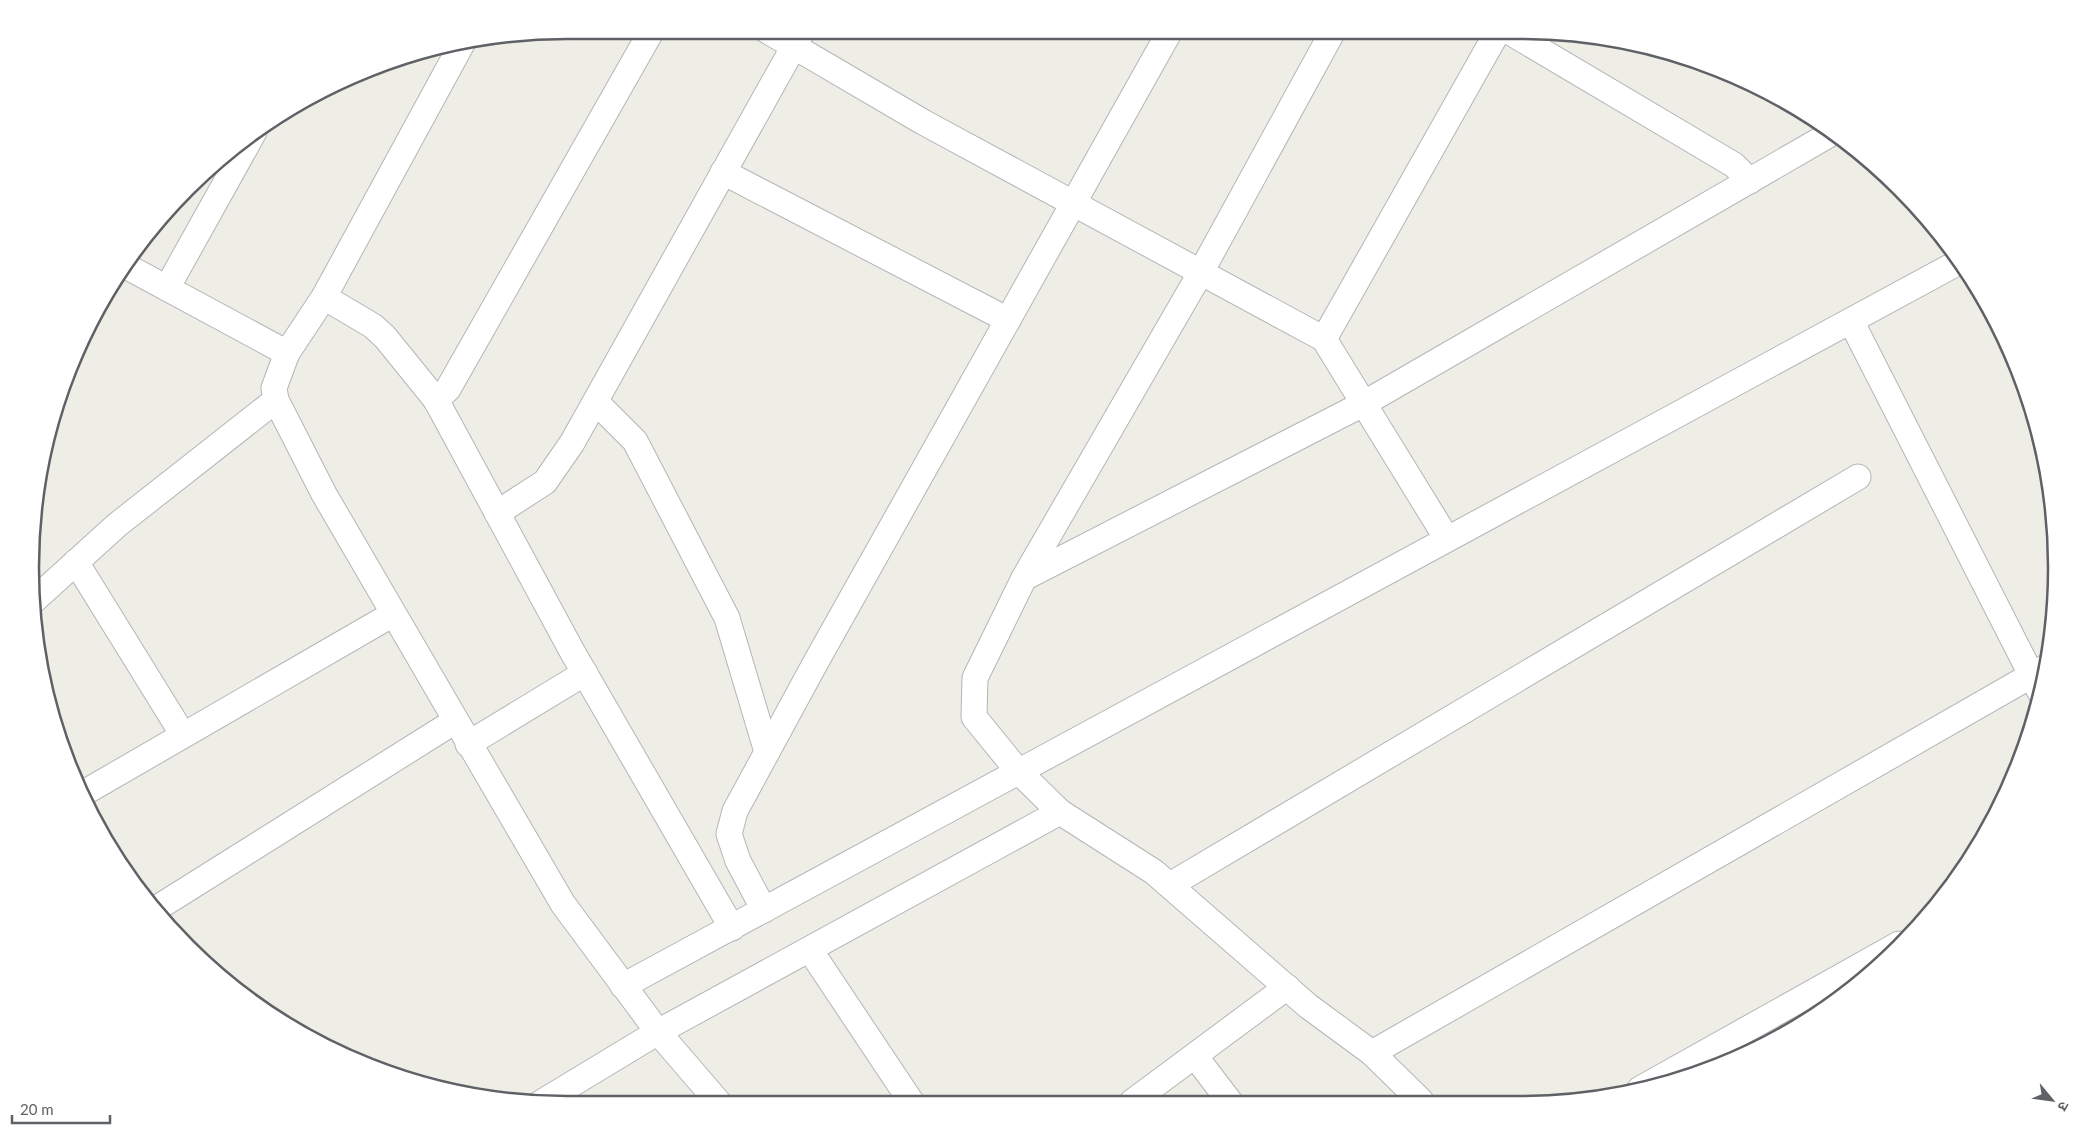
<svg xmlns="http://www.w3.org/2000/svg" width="2087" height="1135" viewBox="0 0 2087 1135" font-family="Lato,'Noto Sans Devanagari',sans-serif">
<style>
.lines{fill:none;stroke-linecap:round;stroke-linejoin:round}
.minor-casing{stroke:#b3b6b9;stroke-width:27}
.minor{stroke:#fff;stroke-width:25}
.rim{fill:none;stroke:#5e6165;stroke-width:2.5}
</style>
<rect width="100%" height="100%" fill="#eeede6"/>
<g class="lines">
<defs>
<g id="minor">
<path d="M766 30 923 122 1324 339 1447 539"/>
<path d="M1333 31 1201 272 1024 578 975 678 974 717 1018 771 1060 812 1154 872 1308 1006 1372 1053 1421 1101"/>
<path d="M1508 31 1734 165 1750 181"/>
<path d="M464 40 324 297 287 353 274 388 276 400 324 494 563 904 658 1032 719 1103"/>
<path d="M723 172 1008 320"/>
<path d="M124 265 287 353"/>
<path d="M167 288 254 132"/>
<path d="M324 297 373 326 385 337 436 400 573 653 732 928"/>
<path d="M1851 321 2040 692"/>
<path d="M1324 339 1498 31"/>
<path d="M436 400 448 389 652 30"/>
<path d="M596 402 635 441 727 618 767 752"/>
<path d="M497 513 545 482 572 443 803 30"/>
<path d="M76 562 183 735"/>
<path d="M1024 578 1363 404 1832 133"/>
<path d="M31 603 117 525 276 400"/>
<path d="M468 744 585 673"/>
<path d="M82 794 393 614"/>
<path d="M1170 885 1858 477"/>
<path d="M154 910 455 721"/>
<path d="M764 910 738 861 729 834 735 811 817 660 1170 31"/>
<path d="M810 950 912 1103"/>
<path d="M623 986 1959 262"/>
<path d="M1372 1053 2046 667"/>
<path d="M1195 1056 1230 1102"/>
<path d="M1640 1089 1899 944"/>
<path d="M1132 1102 1287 987"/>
<path d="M539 1104 658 1032 1060 812"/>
</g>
</defs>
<use href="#minor" class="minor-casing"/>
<use href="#minor" class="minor"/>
</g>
<path d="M0 0H2087V1135H0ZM567 39H1520A528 528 0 0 1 2048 567V568A528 528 0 0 1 1520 1096H567A528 528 0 0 1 39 568V567A528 528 0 0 1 567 39Z" fill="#fff" fill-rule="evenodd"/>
<path class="rim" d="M567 39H1520A528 528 0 0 1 2048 567V568A528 528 0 0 1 1520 1096H567A528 528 0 0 1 39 568V567A528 528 0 0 1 567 39Z"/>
<g transform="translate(2052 1100) rotate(119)" stroke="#ffffff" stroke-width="4" paint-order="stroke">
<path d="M0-4L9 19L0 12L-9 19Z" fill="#5e6165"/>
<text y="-8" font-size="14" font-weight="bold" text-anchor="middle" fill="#5e6165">उ</text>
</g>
<path d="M12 1115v8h98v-8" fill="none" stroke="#5e6165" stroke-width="2.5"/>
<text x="20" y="1115" font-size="15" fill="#5e6165" stroke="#ffffff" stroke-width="4" paint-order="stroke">20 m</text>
</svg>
